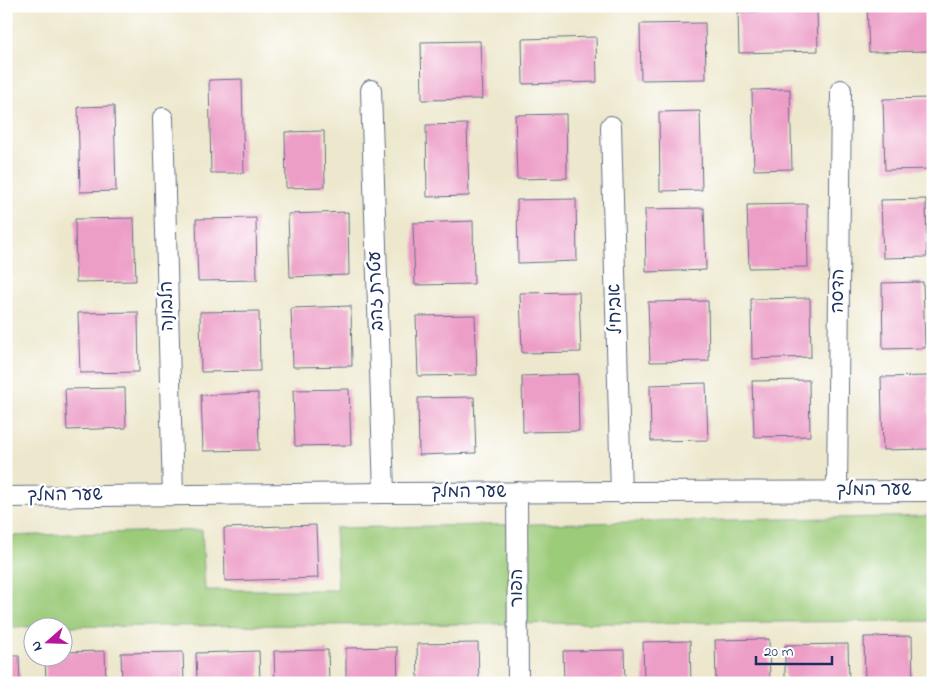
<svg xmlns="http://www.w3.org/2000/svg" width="939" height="689" viewBox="0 0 939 689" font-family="'Indie Flower','Playpen Sans Hebrew',sans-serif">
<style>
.green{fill:#9ccb79;stroke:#5c7d6c}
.building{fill:#ed9ec7}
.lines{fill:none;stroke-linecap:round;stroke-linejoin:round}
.minor-casing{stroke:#647085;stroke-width:22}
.minor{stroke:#fff;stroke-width:20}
.labels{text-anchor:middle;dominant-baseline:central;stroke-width:5;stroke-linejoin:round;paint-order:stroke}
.street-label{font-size:18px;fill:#1b2f5e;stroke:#fff}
</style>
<rect width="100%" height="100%" fill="#fff"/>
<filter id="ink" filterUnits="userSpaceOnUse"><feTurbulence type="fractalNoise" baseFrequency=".02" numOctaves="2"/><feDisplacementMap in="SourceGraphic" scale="10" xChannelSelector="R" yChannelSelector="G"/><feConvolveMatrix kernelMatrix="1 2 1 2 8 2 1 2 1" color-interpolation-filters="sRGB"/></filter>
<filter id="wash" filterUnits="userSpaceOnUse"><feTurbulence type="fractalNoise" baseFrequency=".0096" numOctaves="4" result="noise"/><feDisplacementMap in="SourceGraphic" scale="20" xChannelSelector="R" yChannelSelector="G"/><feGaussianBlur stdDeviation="1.12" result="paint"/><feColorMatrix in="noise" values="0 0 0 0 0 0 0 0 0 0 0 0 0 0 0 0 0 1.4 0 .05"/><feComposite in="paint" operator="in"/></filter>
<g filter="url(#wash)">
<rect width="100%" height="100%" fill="#ede8cd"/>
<path class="green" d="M933 516V621L6 627V536L202 530 205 590H338L335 528Z"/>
<g id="blocks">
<g class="building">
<path d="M867 6H933V51L869 52Z"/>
<path d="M817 10 818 51 739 53 738 12Z"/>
<path d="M705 23 706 79 641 80 640 24Z"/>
<path d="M596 37 597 82 523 84 522 39Z"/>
<path d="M480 41 482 99 422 100 421 42Z"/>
<path d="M242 79 244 173H211L209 80Z"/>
<path d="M790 89 792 169 754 170 752 90Z"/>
<path d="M931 98 933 169 885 170 883 99Z"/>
<path d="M114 106 116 191 80 192 78 107Z"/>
<path d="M700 111 702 190 660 191 659 112Z"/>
<path d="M566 114 567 178 517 179 515 115Z"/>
<path d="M467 124 469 196 427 197 426 125Z"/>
<path d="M324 131 325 187 286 188 285 132Z"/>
<path d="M576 199 577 261 518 263 517 200Z"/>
<path d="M926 199 927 257 883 258 881 200Z"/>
<path d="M807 204 808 267 749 268 747 205Z"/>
<path d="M704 208 706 270 646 272 645 209Z"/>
<path d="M348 212 349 275 290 277 288 214Z"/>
<path d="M134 218 136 281 76 282 75 219Z"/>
<path d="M256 218 257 280 198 281 196 219Z"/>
<path d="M473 221 474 284 415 285 413 223Z"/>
<path d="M923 282 925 348 883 349 882 283Z"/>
<path d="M579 292 581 352 522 353 520 293Z"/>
<path d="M810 298 811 357 752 359 751 299Z"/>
<path d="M708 301 709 361 650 362 648 302Z"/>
<path d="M351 306 352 366 293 367 291 308Z"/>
<path d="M259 311 260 371 201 372 200 312Z"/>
<path d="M138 312 139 372 80 373 78 313Z"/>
<path d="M475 315 477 375 418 376 416 316Z"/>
<path d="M578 374 579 431 523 432 522 376Z"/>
<path d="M928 376 930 449 883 450 881 377Z"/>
<path d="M809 380 810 436 754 437 752 381Z"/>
<path d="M706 383 708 440 651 441 650 385Z"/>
<path d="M125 388 126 428 67 430 65 389Z"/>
<path d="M349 389 351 445 295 446 293 390Z"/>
<path d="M258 393 259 450 203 451 201 395Z"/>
<path d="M474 397 476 453 419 455 418 398Z"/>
<path d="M316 525 318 578 225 581 224 528Z"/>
<path d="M912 636 913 683H865L864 637Z"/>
<path d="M769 639 770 683H716L715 640Z"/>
<path d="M690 641 691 683H644L643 642Z"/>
<path d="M478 643 479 683H418L417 644Z"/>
<path d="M848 644 849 683H785V645Z"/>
<path d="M397 647 398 683H346V648Z"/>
<path d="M328 650 329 683H275L274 651Z"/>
<path d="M624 650 625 683H564L563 651Z"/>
<path d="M105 651 106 683H46L45 656H62V652Z"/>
<path d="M259 651 260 683H197L196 653Z"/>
<path d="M183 652 184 683H122L121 653Z"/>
<path d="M6 656H19L20 683H6Z"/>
</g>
</g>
</g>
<g filter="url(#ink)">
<use href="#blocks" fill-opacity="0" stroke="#647085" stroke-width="1"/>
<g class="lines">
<defs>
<g id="minor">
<path d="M371 90 384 493"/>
<path d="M163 118 173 495"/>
<path d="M611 126 621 493"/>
<path d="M837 491 841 90"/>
<path d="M517 492 518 683"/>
<path d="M6 497 384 493 933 491"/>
</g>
</defs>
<use href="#minor" class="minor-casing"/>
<use href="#minor" class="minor"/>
</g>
</g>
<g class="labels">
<g class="street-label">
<text transform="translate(377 291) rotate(-92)">עטרת זהב</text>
<text transform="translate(839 291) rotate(-89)">הדסה</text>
<text transform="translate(168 306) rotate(-91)">הלבונה</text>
<text transform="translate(616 309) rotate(-92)">אביחיל</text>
<text x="874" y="491">שער המלך</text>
<text x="469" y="493">שער המלך</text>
<text transform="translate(65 496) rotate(-1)">שער המלך</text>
<text transform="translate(518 588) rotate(-90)">הפור</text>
</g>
</g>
<rect width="939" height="689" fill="none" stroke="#fff" stroke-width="25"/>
<g transform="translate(48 642) rotate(250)"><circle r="24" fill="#ffffff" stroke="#a4acbf"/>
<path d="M0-4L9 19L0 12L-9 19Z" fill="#b5179e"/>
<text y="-8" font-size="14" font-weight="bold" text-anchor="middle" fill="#1b2f5e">N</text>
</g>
<path d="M756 656v8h76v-8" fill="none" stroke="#1b2f5e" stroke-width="2.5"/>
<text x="764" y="656" font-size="15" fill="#1b2f5e" stroke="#ffffff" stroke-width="4" paint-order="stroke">20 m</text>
</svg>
